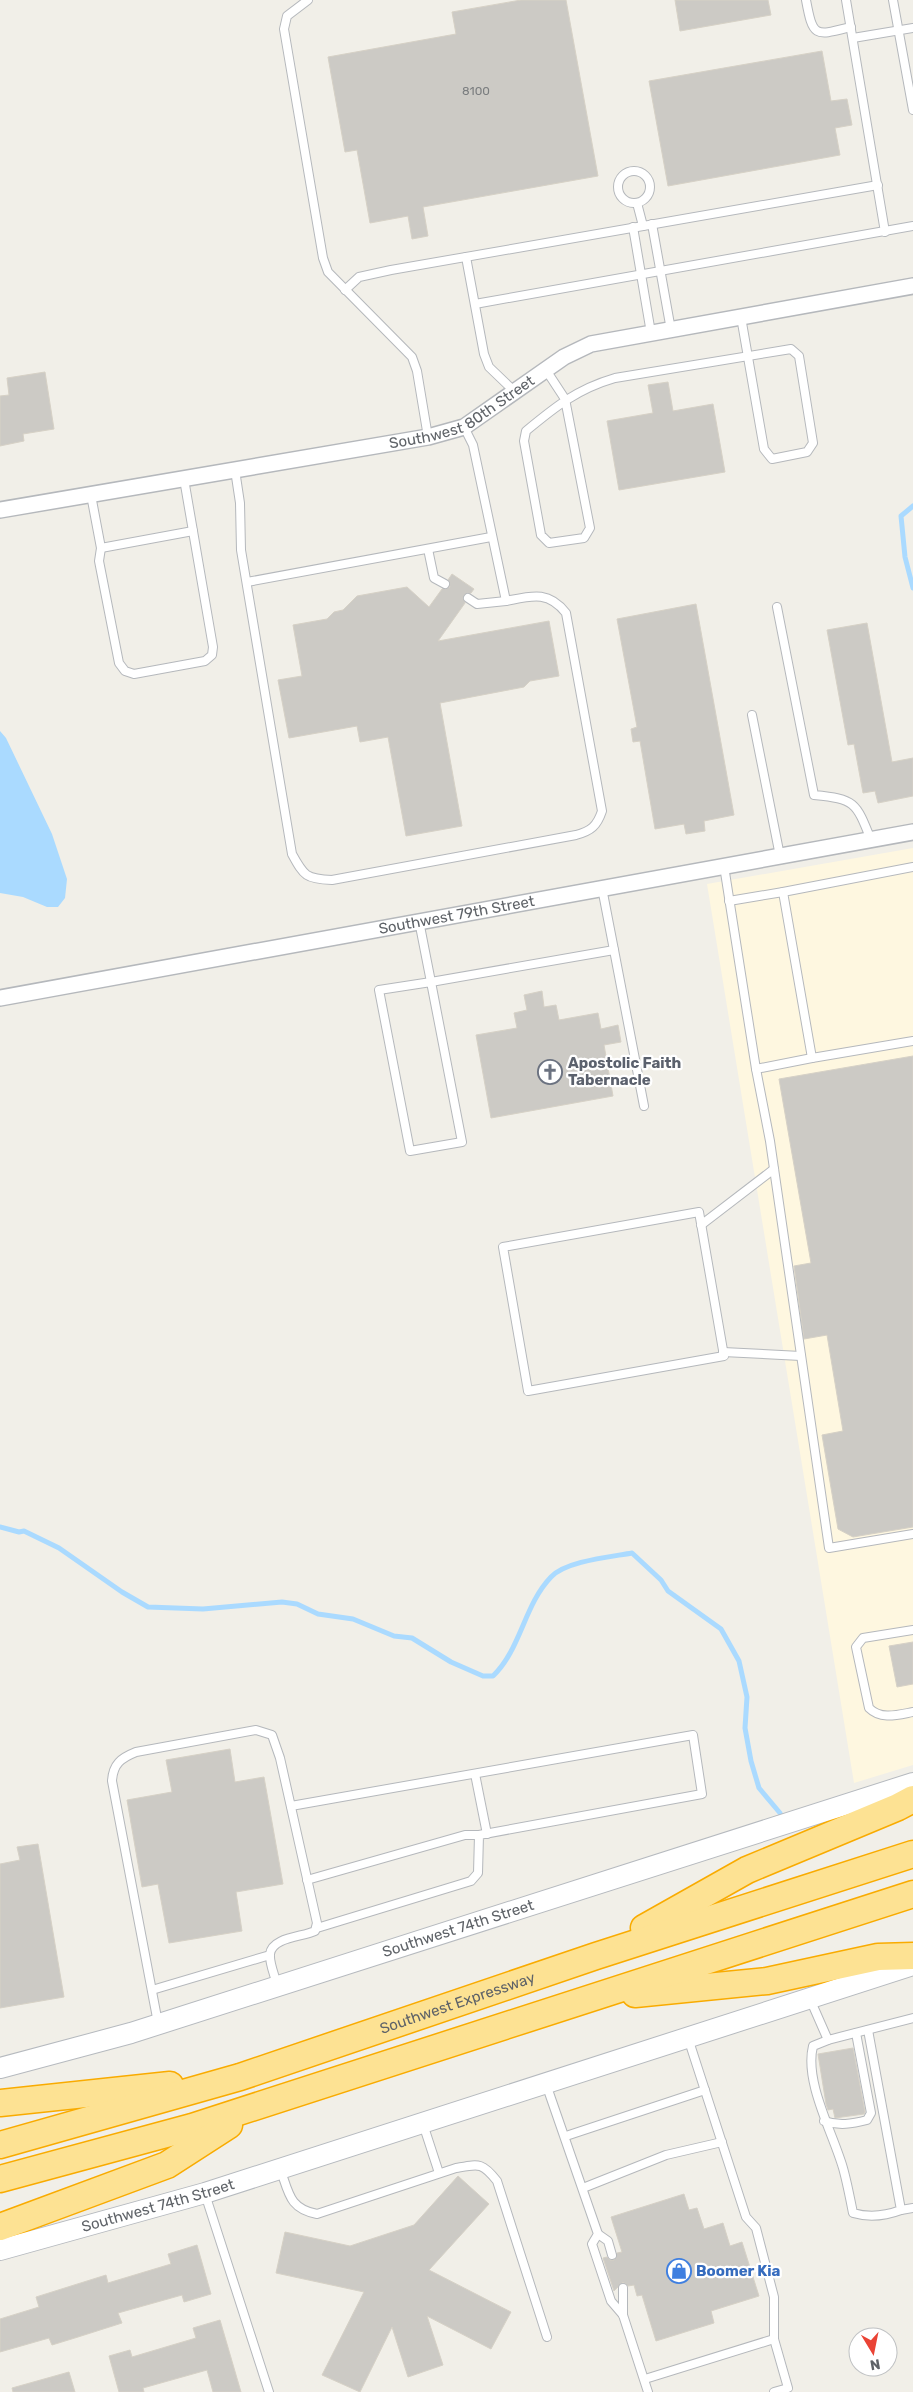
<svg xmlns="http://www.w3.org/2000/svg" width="913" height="2392" viewBox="0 0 913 2392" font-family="Rubik,sans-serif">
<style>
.commercial{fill:#fef7e0}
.water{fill:#aadaff}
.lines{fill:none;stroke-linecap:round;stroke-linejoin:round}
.stream{stroke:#aadaff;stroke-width:5}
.building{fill:#cccac5;stroke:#d6d1c6}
.lane-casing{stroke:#b5b8bc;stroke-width:10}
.street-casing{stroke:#b5b8bc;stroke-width:18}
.secondary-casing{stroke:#b6babf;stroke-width:22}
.highway-casing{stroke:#f9ab00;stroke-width:29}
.lane{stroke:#fff;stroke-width:8}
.street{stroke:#fff;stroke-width:15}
.secondary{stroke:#fff;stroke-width:20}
.highway{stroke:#fde293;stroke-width:26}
.labels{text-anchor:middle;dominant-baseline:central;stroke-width:4.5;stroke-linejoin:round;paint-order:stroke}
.number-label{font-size:12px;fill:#7a7d7f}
.street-label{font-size:15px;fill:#5f6368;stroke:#fff}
.worship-label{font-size:15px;font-weight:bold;fill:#5b616d;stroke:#fff;text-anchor:start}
.shop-label{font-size:15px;font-weight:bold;fill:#366cbe;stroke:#fff;text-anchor:start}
</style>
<rect width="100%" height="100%" fill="#f1efe8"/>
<path class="commercial" d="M913 848V1765L854 1783 707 884Z"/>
<path class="water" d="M0 731 6 738 52 834 67 879 65 898 58 907H47L23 897 0 893Z"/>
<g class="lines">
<g class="stream">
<path d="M913 506 901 516 905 557 913 588"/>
<path d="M0 1527 19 1532 24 1531 59 1548 122 1592 148 1607 203 1609 282 1602 297 1604 318 1614 353 1619 394 1636 412 1638 451 1662 483 1676H493C521 1649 524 1605 551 1577 566 1561 610 1557 632 1553L661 1580 668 1591 721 1629 739 1661 747 1697 745 1728 751 1761 759 1788 780 1813"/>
</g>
</g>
<g class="building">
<path d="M521 0H566L598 176 423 207 428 236 412 239 408 216 370 223 357 150 345 152 328 57 456 34 452 12Z"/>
<path d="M675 0H768L771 15 680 31Z"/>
<path d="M822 51 831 101 847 99 852 125 835 128 840 155 668 186 649 81Z"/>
<path d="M45 372 54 429 23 434 24 441 0 446V396L9 395 7 378Z"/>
<path d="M668 382 673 411 713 404 725 472 619 490 607 421 653 413 648 385Z"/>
<path d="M452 574 474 589 471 593 464 595 465 603 438 641 549 621 559 676 530 681 524 687 440 703 462 826 406 836 388 737 360 742 357 726 289 738 278 680 302 676 293 625 327 619 334 612 343 610 357 596 407 587 429 607 442 589 450 587 448 580Z"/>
<path d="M696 604 734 815 704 821 705 831 686 834 684 824 655 829 640 741 633 742 631 729 637 727 617 619Z"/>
<path d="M867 623 892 762 913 758V796L878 803 875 791 863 793 854 744 848 745 827 630Z"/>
<path d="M542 991 544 1007 556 1005 559 1020 598 1013 601 1029 618 1025 621 1042 604 1045 613 1096 491 1118 476 1035 517 1028 514 1013 527 1010 524 995Z"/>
<path d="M913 1056V1527L853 1537 838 1529 822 1435 843 1431 827 1335 804 1339 794 1266 811 1263 779 1079Z"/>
<path d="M913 1642V1684L897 1687 889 1646Z"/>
<path d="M230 1749 235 1782 264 1777 283 1884 236 1892 242 1931 169 1943 158 1884 142 1887 127 1800 172 1792 166 1760Z"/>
<path d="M38 1844 64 1997 0 2008V1864L20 1860 17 1847Z"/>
<path d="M853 2048 865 2112 864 2114 835 2118 833 2109 828 2110 826 2104 818 2054Z"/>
<path d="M458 2176 489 2204 429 2270 511 2312 491 2349 427 2316 443 2365 408 2377 392 2327 360 2392 322 2375 364 2292 276 2273 285 2232 350 2246 414 2225Z"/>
<path d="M684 2194 689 2210 697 2208 704 2229 723 2223 730 2246 742 2242 759 2296 711 2311 714 2323 656 2341 642 2295 637 2296 634 2285 628 2286 623 2282 614 2291 603 2258 607 2257 610 2260H614L617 2253 622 2252 611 2217Z"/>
<path d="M197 2245 211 2294 184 2302 182 2295 118 2313 122 2323 78 2337 52 2345 49 2338 0 2352V2319L39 2307 36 2297 106 2275 108 2283 171 2264 168 2254Z"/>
<path d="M220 2320 241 2392H213L207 2370 143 2388 144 2392H119L109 2356 130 2350 132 2357 196 2338 193 2328Z"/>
<path d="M69 2372 75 2392H13L12 2388Z"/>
</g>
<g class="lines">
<defs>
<g id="lane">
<path d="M308 0 287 16 284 29 323 258 328 272 412 357 417 371 428 437"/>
<path d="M806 0C813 38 815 36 851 27"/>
<path d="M846 0 885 232"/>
<path d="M893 0 913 110"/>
<path d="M853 38 913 28"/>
<circle cx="634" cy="187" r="16"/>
<path d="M637 203 643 226"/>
<path d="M652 224 671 330"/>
<path d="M633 227 651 333"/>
<path d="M466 257 484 354 489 367 514 391"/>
<path d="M345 290 359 277 391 270 878 185"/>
<path d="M475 304 913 226"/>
<path d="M546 370 565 399 590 528 584 538 549 543 541 535 524 441 526 431C555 407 577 389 615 378L791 349 799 356 813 443 807 452 772 459 764 449 741 317"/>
<path d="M235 470 240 503 241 550 292 854C304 876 306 879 332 880L576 835C591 831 597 826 602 811L566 613C548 590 531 596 506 601L473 445 464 427"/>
<path d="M91 495 101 548 99 561 119 663 125 671 134 674 205 661 212 655 213 647 184 479"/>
<path d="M101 548 193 531"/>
<path d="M428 549 434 578 445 584"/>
<path d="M247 582 491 537"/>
<path d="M468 598 477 604 506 601"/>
<path d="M777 607 814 795C855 799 856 802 871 840"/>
<path d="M752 715 780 856"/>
<path d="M724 866 756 1069 812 1058"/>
<path d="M913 867 783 892 812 1058 913 1041"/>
<path d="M729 901 783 892"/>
<path d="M419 921 431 982 614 950 602 888"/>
<path d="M614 950 644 1106"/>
<path d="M431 982 462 1142 410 1151 379 990Z"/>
<path d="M756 1069 770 1141 829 1548 913 1534"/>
<path d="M699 1212 724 1356 528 1391 503 1247Z"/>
<path d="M701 1225 774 1169"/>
<path d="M723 1352 801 1356"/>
<path d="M913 1630 863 1638 856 1647 869 1708C881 1720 897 1715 913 1712"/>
<path d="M475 1774 487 1834"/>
<path d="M291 1806 693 1735 702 1794 479 1835 478 1873 471 1881 317 1928"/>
<path d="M307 1880 465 1835H479"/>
<path d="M152 1990 270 1955"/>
<path d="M810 1999 828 2040 913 2018"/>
<path d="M158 2023 112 1781C113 1764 121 1758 136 1752L256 1730 272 1735 280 1758 317 1923 315 1931C303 1937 272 1937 270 1954 269 1963 275 1976 277 1985"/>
<path d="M688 2038 746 2217 756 2228 774 2297V2339L788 2388 774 2392"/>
<path d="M828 2040 813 2046C804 2082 833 2133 843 2168 847 2182 850 2198 853 2213 870 2218 885 2216 901 2210L868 2030"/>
<path d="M546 2084 598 2234 592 2244 611 2301 623 2315 648 2392"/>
<path d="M824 2121C839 2126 852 2124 867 2120L871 2113 856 2033"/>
<path d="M423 2124 439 2173"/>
<path d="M566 2136 705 2090"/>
<path d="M281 2171C289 2194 290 2209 317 2214L456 2168C479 2164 482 2162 497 2181L547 2337"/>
<path d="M583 2188 666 2155 722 2142"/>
<path d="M205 2194 269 2392"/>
<path d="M901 2210 913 2208"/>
<path d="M598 2234 608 2241 612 2255"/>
<path d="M623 2315V2288"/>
<path d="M645 2379 774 2339"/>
</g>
<g id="street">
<path id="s1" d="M0 510 428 437 464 427 564 357 591 344 913 286"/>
<path id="s2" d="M0 998 913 832"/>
</g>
<g id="secondary">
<path id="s3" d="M0 2068 131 2033 913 1783"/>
<path id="s4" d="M0 2250 205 2193 913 1965"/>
</g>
<g id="highway">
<path d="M644 1928 747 1870 898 1807 913 1799"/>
<path d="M635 1994 767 1981 878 1957 913 1956"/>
<path d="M0 2103 170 2085"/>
<path id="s5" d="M0 2145 240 2077 596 1956 913 1854"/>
<path d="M0 2179 192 2127 913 1894"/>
<path d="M0 2227 167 2165 229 2125"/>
</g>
</defs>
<use href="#lane" class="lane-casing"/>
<use href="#street" class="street-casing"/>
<use href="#secondary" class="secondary-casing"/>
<use href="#highway" class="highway-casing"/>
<use href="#lane" class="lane"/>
<use href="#street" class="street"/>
<use href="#secondary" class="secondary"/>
<use href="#highway" class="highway"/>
</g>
<defs>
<symbol id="church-ring" viewBox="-11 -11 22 22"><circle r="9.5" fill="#fff" stroke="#6b7280" stroke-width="1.5"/><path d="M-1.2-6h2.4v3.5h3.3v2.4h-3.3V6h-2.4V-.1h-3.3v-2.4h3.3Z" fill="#6b7280"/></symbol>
<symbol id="shop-ring" viewBox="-11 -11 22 22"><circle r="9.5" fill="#fff" stroke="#3f7fe0" stroke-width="1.5"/><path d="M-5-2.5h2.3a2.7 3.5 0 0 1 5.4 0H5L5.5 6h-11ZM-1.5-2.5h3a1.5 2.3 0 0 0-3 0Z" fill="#3f7fe0"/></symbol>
</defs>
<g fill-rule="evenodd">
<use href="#church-ring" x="536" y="1058" width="28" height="28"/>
<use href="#shop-ring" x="665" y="2257" width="28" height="28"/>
</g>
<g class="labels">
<g class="number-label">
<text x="476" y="91">8100</text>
</g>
<g class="street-label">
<text stroke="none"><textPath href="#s1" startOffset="475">Southwest 80th Street</textPath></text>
<text stroke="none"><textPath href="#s2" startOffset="464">Southwest 79th Street</textPath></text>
<text stroke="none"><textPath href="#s3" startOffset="479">Southwest 74th Street</textPath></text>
<text stroke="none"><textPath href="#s5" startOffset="479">Southwest Expressway</textPath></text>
<text stroke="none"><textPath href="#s4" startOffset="164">Southwest 74th Street</textPath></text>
</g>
<g class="worship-label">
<text x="568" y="1063">Apostolic Faith<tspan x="568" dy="17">Tabernacle</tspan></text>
</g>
<g class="shop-label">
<text x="696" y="2271">Boomer Kia</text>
</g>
</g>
<g transform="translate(873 2352) rotate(170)"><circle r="24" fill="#ffffff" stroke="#bfc1c3"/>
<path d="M0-4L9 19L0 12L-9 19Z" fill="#ea4335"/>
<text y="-8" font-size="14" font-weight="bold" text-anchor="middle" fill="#5f6368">N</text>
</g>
</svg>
